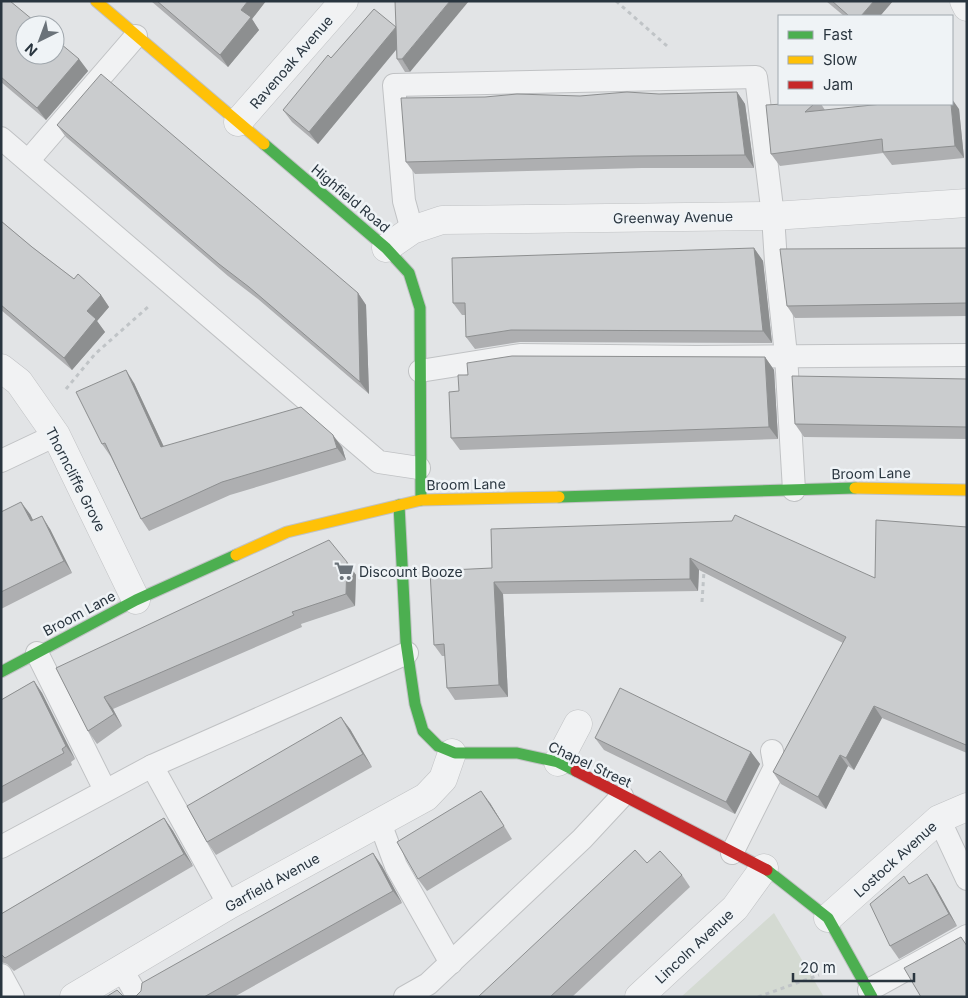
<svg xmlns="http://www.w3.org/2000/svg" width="968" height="998" viewBox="0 0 968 998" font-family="Inter,sans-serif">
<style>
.green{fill:#d4dad2}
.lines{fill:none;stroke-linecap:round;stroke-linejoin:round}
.lane-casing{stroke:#c0c2c4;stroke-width:24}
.street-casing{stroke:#c0c2c4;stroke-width:29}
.fast-casing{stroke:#c0c2c4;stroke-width:13}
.slow-casing{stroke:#c0c2c4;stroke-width:13}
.jam-casing{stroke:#c0c2c4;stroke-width:13}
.path{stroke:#c0c4c7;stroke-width:3;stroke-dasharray:4 4;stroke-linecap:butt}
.lane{stroke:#f1f2f3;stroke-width:22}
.street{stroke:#f1f2f3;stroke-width:28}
.fast{stroke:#4caf50;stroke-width:11}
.slow{stroke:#ffc107;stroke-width:11}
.jam{stroke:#c62828;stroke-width:11}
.wall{fill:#aeafb1}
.shaded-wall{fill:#8d8f90}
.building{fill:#caccce;stroke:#8d8f90}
.labels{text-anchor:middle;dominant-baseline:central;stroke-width:5;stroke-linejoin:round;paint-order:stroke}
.street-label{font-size:14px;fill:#29353f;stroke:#eff3f6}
.poi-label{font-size:14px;fill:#29353f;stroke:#eff3f6;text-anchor:start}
</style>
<rect width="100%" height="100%" fill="#e2e4e6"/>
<path class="green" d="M774 913 824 997H681Z"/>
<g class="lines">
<defs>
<g id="lane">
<path d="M1 138 379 462 419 468"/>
<path d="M28 161 136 36"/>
<path d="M412 230 404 201 394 85 756 77 773 216 776 262 786 355 794 490"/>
<path d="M420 371 520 355 696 357 967 355"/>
<path d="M1 461 56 435"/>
<path d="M37 653 105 790"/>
<path d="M152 766 229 905"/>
<path d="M939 819 967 879"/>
<path d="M380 823 396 866 451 963"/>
<path d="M1 847 152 766 407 653"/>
<path d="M732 853 775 767 772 751"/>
<path d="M122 970 138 997"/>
<path d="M1 975 13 997"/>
<path d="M869 990 967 936"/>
<path d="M405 997 428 984 582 839 622 796"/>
</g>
<g id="street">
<path d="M964 1 967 7"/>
<path d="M238 122 344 1"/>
<path d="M386 248 412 230 442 220 773 216 967 203"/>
<path d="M1 368 19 382 56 435 136 600"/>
<path d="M558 762 578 724"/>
<path d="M828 918 939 819 967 807"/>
<path d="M74 997 229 905 426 797 443 779 452 753"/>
<path d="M639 997 735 908 764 868"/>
</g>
<g id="fast">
<path d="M264 144 386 248 409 273 420 308 421 500"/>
<path d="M559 497 855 488"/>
<path d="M399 505 406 642 415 704 423 731 438 746 455 753H517L558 762 576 771"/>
<path d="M1 672 136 600 236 555"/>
<path d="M767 870 828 918 872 997"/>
</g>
<g id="slow">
<path d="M96 1 264 144"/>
<path d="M855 488 967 490"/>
<path d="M236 555 287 532 421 500 559 497"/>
</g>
<path id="jam" d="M576 771 767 870"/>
</defs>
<use href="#lane" class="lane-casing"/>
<use href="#street" class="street-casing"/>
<use href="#fast" class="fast-casing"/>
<use href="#slow" class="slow-casing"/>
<use href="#jam" class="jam-casing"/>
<g class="path">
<path d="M616 1 667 46"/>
<path d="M66 389 95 354 148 307"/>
<path d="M702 602 704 571"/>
<path d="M758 997 819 975"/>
</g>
<use href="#lane" class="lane"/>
<use href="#street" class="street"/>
<use href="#fast" class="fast"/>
<use href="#slow" class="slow"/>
<use href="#jam" class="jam"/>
</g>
<g class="wall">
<path d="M1 1 79 59 88 71 46 120 1 82Z"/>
<path d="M151 1H266L252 19 259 30 228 67Z"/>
<path d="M826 1H893L880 16H844Z"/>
<path d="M374 9 410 72H405L397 59 396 50 318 144 292 122 283 110 331 58Z"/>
<path d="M737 92 745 104 754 168H642L415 174 406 162 580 96 659 94Z"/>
<path d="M783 104H821L825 110 959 109 964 158 892 165 883 153 780 166 771 154Z"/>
<path d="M57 125 358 293 366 305 369 394 258 299 228 276 66 137Z"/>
<path d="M1 221 32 247 74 279 101 295 109 307 97 321 105 332 72 370 1 310Z"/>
<path d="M754 248 763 261 772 343 520 342 475 349 466 337V315H462L453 303Z"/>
<path d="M967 248V316L795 318 787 306Z"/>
<path d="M765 357 774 370 778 439 460 450 451 438Z"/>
<path d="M967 379V439L804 437 795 424Z"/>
<path d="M134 383 164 447H342L346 460 230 495 149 531 141 519 111 457 102 444Z"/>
<path d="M1 512 30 514 33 520 50 529 72 573 1 609Z"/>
<path d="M967 527V753L882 718 854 770 848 766 826 809 781 784 773 772 843 643 699 570 698 591 503 594 508 697 455 700 447 688 445 656H442L434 645 492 568 491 529 875 578Z"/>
<path d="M347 562 356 575 355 606 301 624 302 627 113 709 122 726 97 744 88 731 56 668Z"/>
<path d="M34 681 42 693 75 759 71 762 72 765 1 804V700Z"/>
<path d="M350 729 372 767 216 855 207 842Z"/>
<path d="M595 738 751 752 760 764 735 814 604 750Z"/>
<path d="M490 803 512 839 427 891 418 879Z"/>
<path d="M164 818 173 831 193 866 14 971 7 964 1 962V914Z"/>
<path d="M373 853 382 866 402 903 234 997H106L136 996Z"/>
<path d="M647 863 682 875 690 887 572 997H478Z"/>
<path d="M927 874 935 886 957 926 899 959 890 946Z"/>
</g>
<g class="shaded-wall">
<path d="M248 1H266L252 19 259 30 228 67 220 55 241 10Z"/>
<path d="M450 1H469L410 72 402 59Z"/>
<path d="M874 1H893L880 16H861Z"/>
<path d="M396 27 404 40 318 144 309 132Z"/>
<path d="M79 59 88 71 46 120 37 108Z"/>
<path d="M737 92 745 104 754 168 745 155Z"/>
<path d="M952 99 959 109 964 158 955 146 951 104H952Z"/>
<path d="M754 248 763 261 772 343 763 331Z"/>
<path d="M358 293 366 305 369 394 360 382Z"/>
<path d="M101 295 109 307 97 321 105 332 72 370 64 358 87 311Z"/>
<path d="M765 357 774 370 778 439 769 427Z"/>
<path d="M126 370 134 383 170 460 161 447Z"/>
<path d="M333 435 342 447 346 460 337 448Z"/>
<path d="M21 502 30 514 40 534 31 521Z"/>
<path d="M42 516 50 529 72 573 64 561Z"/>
<path d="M690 558 699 570 698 591 690 579Z"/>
<path d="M347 562 356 575 355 606 346 594Z"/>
<path d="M494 582 503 594 508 697 499 685Z"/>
<path d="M34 681 42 693 75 759 66 746Z"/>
<path d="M104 697 113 709 122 726 114 714Z"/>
<path d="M874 706 882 718 854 770 846 758Z"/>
<path d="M341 717 350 729 372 767 363 754Z"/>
<path d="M751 752 760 764 735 814 726 802Z"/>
<path d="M840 755 848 766 826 809 818 797Z"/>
<path d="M481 791 490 803 512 839 504 826Z"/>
<path d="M164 818 173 831 193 866 184 854Z"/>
<path d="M373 853 382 866 402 903 393 891Z"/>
<path d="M927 874 935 886 957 926 949 914Z"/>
</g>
<g class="building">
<path d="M1 1H10L39 25H25V55H55V39L79 59 37 108 1 77Z"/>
<path d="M157 1H248L241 10 251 17 220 55Z"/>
<path d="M395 1H450L402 59H397L396 27 309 132 283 110 328 55 331 58 374 9 396 27Z"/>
<path d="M832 1H874L861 16H849Z"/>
<path d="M101 74 358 293 360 382 249 287 219 264 57 125Z"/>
<path d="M627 92 659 94 737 92 745 155 633 156 406 162 401 98 485 97 517 94 580 96Z"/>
<path d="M783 104H814L805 112 882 104H951L955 146 883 152 882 139 771 154 766 105Z"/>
<path d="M1 221 32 247 74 279 78 274 101 295 87 311 96 319 64 358 1 305Z"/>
<path d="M754 248 763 331 511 330 466 337 465 303H453L452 258Z"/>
<path d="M967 248V303L787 306 780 249Z"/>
<path d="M512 356 765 357 769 427 451 438 449 392 459 391 458 375H468L467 363Z"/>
<path d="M126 370 161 447 301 407 333 435 337 448 222 482 141 519 105 443 102 444 76 392Z"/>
<path d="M792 376 967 379V427L795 424Z"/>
<path d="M21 502 31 521 42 516 64 561 1 592V512Z"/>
<path d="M735 515 875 578 876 520 967 527V742L966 745 874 706 846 758 840 755 818 797 773 772 846 637 690 558V579L494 582 499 685 447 688 444 644 434 645 430 571 492 568 491 529 732 521Z"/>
<path d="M329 540 347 562 346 594 292 612 294 615 104 697 114 714 88 731 56 668Z"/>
<path d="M34 681 66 746 62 749 64 753 1 787V700Z"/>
<path d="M620 688 751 752 726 802 595 738Z"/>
<path d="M341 717 363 754 207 842 187 806Z"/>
<path d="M481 791 504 826 418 879 397 842Z"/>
<path d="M164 818 184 854 5 958 1 954V914Z"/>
<path d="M635 850 647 863 660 851 682 875 550 997H478Z"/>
<path d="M373 853 393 891 204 997H106L117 990 123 996H136L141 991 142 983Z"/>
<path d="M927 874 949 914 890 946 870 904 904 876 909 884Z"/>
<path d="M961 937 967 946V997H921L904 968Z"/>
</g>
<defs>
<symbol id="supermarket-bare" viewBox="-9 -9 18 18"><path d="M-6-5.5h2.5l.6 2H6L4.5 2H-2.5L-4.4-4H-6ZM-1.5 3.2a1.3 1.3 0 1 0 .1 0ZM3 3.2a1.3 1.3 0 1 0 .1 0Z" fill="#6a7279" stroke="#eff3f6" stroke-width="2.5" paint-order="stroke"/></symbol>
</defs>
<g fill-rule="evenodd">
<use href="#supermarket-bare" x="330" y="557" width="28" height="28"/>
</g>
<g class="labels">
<g class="street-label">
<text transform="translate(291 62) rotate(-49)">Ravenoak Avenue</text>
<text transform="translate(351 198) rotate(40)">Highfield Road</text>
<text transform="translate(673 217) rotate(-1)">Greenway Avenue</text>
<text transform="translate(871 473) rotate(-1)">Broom Lane</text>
<text transform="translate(76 479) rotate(63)">Thorncliffe Grove</text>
<text transform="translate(466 484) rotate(-1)">Broom Lane</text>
<text transform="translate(79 613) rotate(-28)">Broom Lane</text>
<text transform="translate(590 764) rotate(25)">Chapel Street</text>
<text transform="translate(895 859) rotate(-42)">Lostock Avenue</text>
<text transform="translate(272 882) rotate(-29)">Garfield Avenue</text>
<text transform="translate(694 946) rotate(-43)">Lincoln Avenue</text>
</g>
<g class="poi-label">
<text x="359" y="571">Discount Booze</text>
</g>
</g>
<rect width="968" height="998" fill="none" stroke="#29353f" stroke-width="5"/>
<rect x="778" y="15" width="175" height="90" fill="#eff3f6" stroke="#a0a7ad"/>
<rect x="788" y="31" width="25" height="8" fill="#4caf50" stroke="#a0a7ad"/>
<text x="823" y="40" font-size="15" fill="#29353f">Fast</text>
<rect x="788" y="56" width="25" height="8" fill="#ffc107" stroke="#a0a7ad"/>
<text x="823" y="65" font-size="15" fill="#29353f">Slow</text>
<rect x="788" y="81" width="25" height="8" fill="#c62828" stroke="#a0a7ad"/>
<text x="823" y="90" font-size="15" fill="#29353f">Jam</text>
<g transform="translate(40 40) rotate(222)"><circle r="24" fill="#eff3f6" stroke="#a0a7ad"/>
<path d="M0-4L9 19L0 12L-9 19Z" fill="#6a7279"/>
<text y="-8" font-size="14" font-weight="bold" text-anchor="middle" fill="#29353f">N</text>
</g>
<path d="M793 973v8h121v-8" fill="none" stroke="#29353f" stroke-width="2.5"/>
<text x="800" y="973" font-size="15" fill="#29353f" stroke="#eff3f6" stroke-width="4" paint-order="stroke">20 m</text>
</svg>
